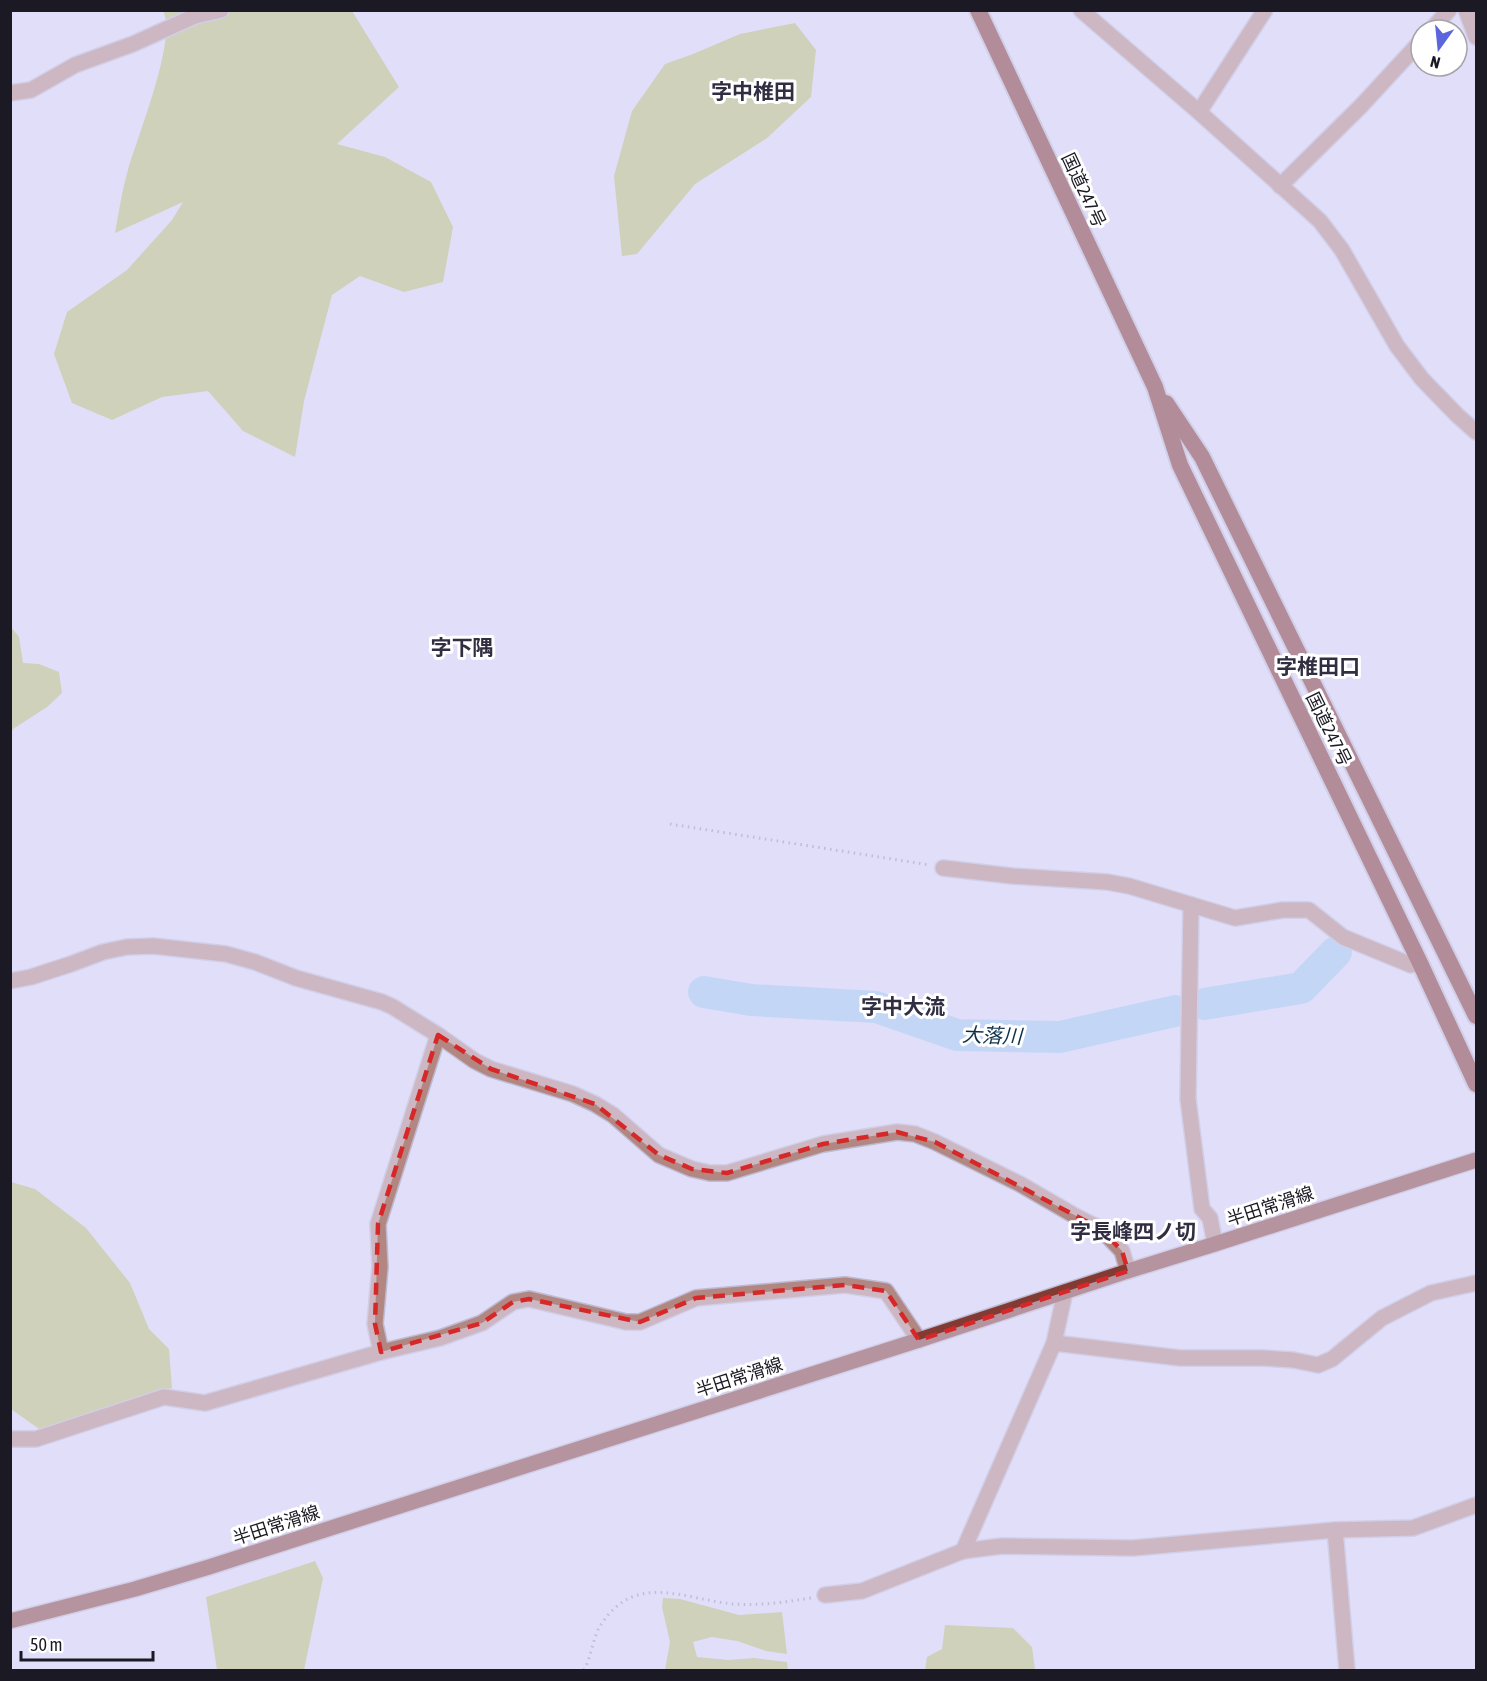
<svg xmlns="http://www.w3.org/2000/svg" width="1487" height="1681" viewBox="0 0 1487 1681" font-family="'Asap Condensed','Noto Sans JP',sans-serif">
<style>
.green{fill:#b9c06e}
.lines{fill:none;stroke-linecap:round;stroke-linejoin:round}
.river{stroke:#9fcdf2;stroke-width:32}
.minor-casing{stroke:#bdbbd3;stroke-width:18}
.primary-casing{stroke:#bdbbd3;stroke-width:18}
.trunk-casing{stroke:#bdbbd3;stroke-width:20}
.path{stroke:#9794a9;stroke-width:3;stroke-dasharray:1.5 4.5;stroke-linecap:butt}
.minor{stroke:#b28781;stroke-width:15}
.primary{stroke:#823a32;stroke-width:15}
.trunk{stroke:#782a24;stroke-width:16}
.marked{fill:none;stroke:#d62828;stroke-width:4.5;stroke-dasharray:12 8;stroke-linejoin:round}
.labels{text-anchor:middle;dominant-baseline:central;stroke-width:6;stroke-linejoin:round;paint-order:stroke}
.street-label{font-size:18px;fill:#1b1a24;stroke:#fff}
.water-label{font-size:20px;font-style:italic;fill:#0d3048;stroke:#fff}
.quarter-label{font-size:21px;font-weight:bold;fill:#312e42;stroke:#fff}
</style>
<rect width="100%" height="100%" fill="#e1def9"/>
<g class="green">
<path d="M163 11H352L399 87 337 144 385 157 431 182 453 227 443 282 404 292 360 276 332 295 304 401 295 457 243 431 208 391 162 397 112 420 72 403 54 354 67 312 127 270 172 220 183 202 115 233C119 212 122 190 128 170 137 138 178 37 163 11Z"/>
<path d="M795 23 816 50 811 97 767 138 695 184 637 254 622 256 614 176 632 111 665 64 693 54 740 34Z"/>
<path d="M11 627 19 637 23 663 39 664 59 672 62 693 47 707 13 729 11 733Z"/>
<path d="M11 1182 35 1189 86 1228 130 1283 149 1329 169 1349 172 1388 42 1431 11 1409Z"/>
<path d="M315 1561 323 1578 304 1670H217L206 1597Z"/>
<path d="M663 1598 680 1599 739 1615 782 1612 787 1654 766 1651 737 1641 712 1637 693 1642 697 1657 728 1660 754 1658 787 1662 788 1670H665L670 1642 662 1607Z"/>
<path d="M945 1625 1013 1628 1032 1647 1035 1670H925L927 1657 942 1649Z"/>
</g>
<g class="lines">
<g class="river">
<path d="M704 992 751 1000 876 1007 957 1035 1060 1037 1175 1011"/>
<path d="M1204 1004 1301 988 1336 952"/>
</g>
<defs>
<g id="minor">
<path d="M1081 10 1199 112 1320 221 1342 250 1397 346 1422 379 1457 415 1476 432"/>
<path d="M1466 10 1476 37"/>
<path d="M1431 30 1449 10"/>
<path d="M10 93 31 90 75 65 133 44 195 16 221 10"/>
<path d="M1199 112 1265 10"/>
<path d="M1280 186 1361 106 1421 41"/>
<path d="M943 868 1012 876 1107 882 1129 886 1235 918 1283 910H1309L1343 937 1411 965 1420 963"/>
<path d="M1191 905 1188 1099 1202 1209 1210 1218 1215 1244"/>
<path d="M10 981 31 977 71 964 103 952 127 947 153 946 226 954 255 962 296 978 382 1002 393 1007 438 1035 475 1061 491 1069 573 1094 595 1104 613 1115 659 1155 692 1169 710 1173H727L823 1144 897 1132 915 1134 935 1142 1020 1184 1077 1217 1101 1229 1122 1251 1128 1271"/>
<path d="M1054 1343 1180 1358H1263L1293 1360 1318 1365 1332 1359 1382 1318 1431 1293 1476 1283"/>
<path d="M381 1352 375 1324 380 1267 378 1224 438 1035"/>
<path d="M10 1439H36L164 1397 205 1403 381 1352 440 1338 482 1323 513 1302 529 1299 626 1322H640L696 1298 845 1285 886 1291 919 1340"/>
<path d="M1335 1530 1347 1670"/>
<path d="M963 1551 1054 1343 1065 1292"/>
<path d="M825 1595 862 1591 963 1551 1002 1546 1133 1548 1335 1530 1413 1528 1476 1505"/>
</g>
<path id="primary" d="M10 1621 135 1589 209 1567 919 1340 1128 1271 1215 1244 1476 1160"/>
<g id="trunk">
<path d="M978 10 1155 387 1180 465 1420 963 1476 1084"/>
<path d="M1166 403 1202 457 1476 1016"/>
</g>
</defs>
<use href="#minor" class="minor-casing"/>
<use href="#primary" class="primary-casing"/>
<use href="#trunk" class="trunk-casing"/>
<g class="path">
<path d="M670 824 930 865"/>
<path d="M584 1670C592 1656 593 1635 602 1623 637 1572 683 1599 733 1604 759 1606 785 1602 811 1598"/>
</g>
<use href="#minor" class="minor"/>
<use href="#primary" class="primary"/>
<use href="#trunk" class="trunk"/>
</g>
<path d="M0 0H1487V1681H0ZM438 1035 491 1069 595 1104 659 1155 692 1169 727 1173 823 1144 897 1132 935 1142 1101 1229 1122 1251 1128 1271 919 1340 886 1291 845 1285 696 1298 640 1322 529 1299 513 1302 482 1323 381 1352 375 1324 378 1224Z" fill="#e1def9" fill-opacity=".55" fill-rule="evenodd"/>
<path class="marked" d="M438 1035 491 1069 595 1104 659 1155 692 1169 727 1173 823 1144 897 1132 935 1142 1101 1229 1122 1251 1128 1271 919 1340 886 1291 845 1285 696 1298 640 1322 529 1299 513 1302 482 1323 381 1352 375 1324 378 1224Z"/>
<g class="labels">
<g class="street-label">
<text transform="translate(1084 190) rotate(65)">国道247号</text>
<text transform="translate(1329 729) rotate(64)">国道247号</text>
<text transform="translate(1270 1206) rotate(-18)">半田常滑線</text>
<text transform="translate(739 1377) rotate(-18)">半田常滑線</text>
<text transform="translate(276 1525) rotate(-18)">半田常滑線</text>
</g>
<g class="water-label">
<text transform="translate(992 1035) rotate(2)">大落川</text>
</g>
<g class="quarter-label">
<text x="753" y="91">字中椎田</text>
<text x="462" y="647">字下隅</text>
<text x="1318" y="666">字椎田口</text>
<text x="903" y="1006">字中大流</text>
<text x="1133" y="1231">字長峰四ノ切</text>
</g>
</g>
<rect width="1487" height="1681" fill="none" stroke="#1b1a24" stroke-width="24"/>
<g transform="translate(1439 48) rotate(195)"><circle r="28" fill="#ffffff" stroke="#a4a3a7" stroke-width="1.5"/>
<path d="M0-4.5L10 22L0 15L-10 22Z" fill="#5b65dc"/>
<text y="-9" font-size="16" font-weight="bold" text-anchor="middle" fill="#1b1a24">N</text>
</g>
<path d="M21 1651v9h132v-9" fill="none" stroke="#1b1a24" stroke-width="3"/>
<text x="30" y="1651" font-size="18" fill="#1b1a24" stroke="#ffffff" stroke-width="4.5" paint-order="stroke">50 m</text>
</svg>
